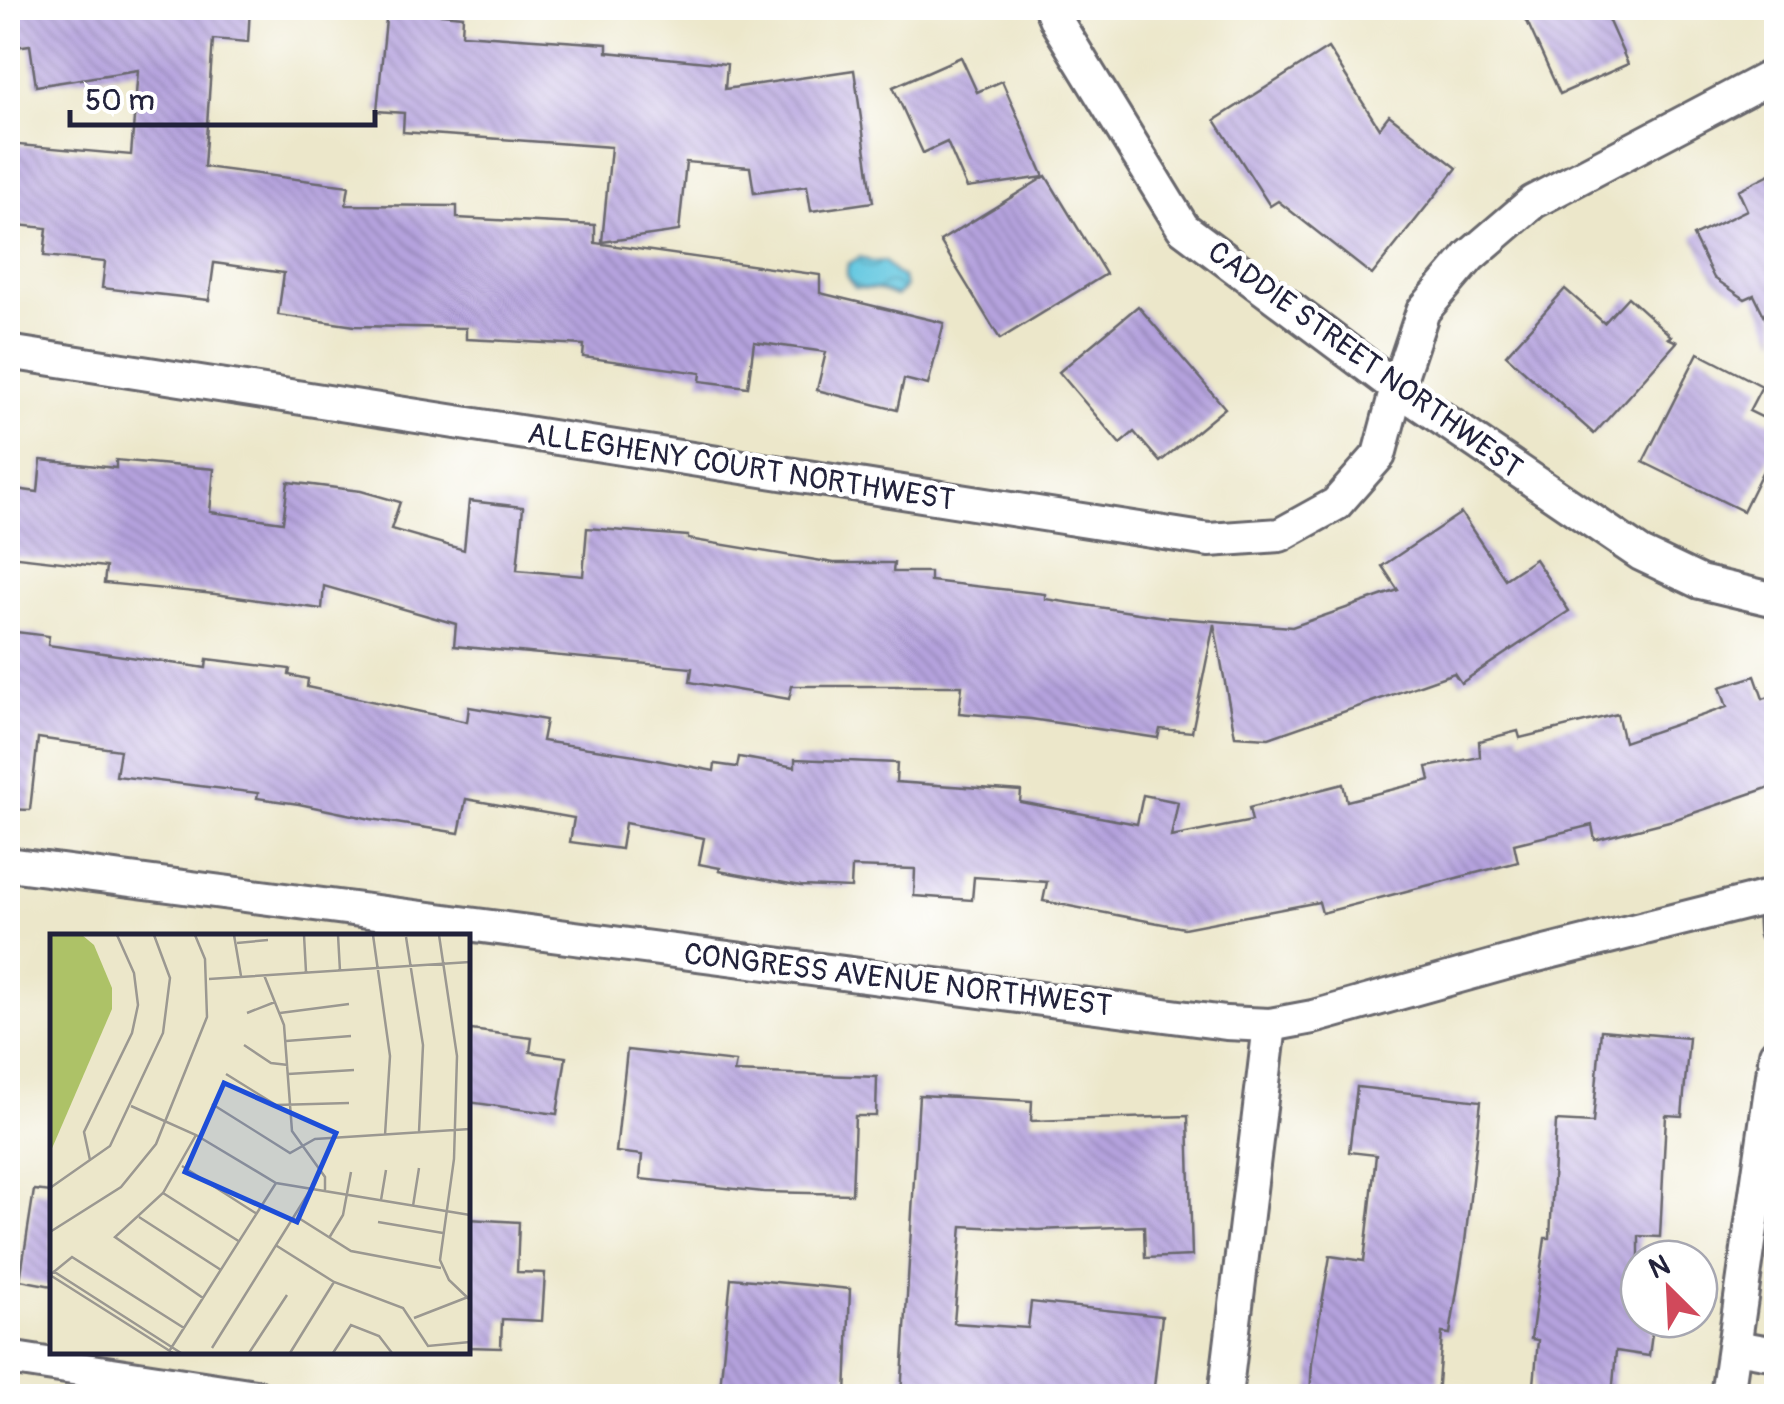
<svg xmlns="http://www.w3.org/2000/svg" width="1784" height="1404" viewBox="0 0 1784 1404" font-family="Pangolin,sans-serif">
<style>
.water{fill:url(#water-waves);stroke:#42748e;stroke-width:2.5}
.building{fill:url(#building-back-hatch)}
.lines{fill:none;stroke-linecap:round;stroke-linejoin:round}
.minor-casing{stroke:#69676d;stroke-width:38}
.minor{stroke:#fff;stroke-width:32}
.labels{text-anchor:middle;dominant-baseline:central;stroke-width:9;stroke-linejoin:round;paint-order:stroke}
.street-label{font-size:30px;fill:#22223b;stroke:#fff}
.inset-road{fill:none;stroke:#9b9891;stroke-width:2.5}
.view{fill:#1d4ed8;fill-opacity:0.15;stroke:#1d4ed8;stroke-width:5}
.inset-edge{fill:none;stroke:#22223b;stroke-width:5}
</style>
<defs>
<pattern id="water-waves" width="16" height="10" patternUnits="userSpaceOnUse" patternTransform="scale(2.5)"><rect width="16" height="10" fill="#62c7e0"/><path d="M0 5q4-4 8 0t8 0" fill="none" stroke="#50a1b7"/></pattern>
<pattern id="building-back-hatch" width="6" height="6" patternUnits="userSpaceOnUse" patternTransform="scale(2.5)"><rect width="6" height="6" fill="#b5a3de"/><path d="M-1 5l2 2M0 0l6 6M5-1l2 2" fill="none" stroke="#9384b5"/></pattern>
</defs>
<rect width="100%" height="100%" fill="#fff"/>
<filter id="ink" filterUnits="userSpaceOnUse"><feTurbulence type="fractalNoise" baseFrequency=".01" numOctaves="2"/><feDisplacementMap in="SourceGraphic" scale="20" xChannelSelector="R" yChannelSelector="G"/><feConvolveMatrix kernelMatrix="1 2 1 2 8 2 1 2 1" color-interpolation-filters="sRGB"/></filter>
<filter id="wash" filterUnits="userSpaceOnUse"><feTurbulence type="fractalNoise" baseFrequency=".0048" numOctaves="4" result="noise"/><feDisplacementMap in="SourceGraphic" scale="40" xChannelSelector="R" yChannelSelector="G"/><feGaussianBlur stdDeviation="2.25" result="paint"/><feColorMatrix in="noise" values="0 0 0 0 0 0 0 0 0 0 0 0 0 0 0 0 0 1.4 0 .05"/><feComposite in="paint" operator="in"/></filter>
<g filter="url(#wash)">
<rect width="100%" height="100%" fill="#ece7ca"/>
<path class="water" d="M860 257 872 262 884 261 894 272 903 277 905 288 896 296 877 289 855 288C848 280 845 275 848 264Z"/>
<g id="blocks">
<g class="building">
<path d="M8 8H250L248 42 213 39 204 167 349 186 346 205 457 206V218L595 225V243L820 275V293L944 323 928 385 904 379 897 410 817 390 826 352 754 342 748 387 700 381 701 373 583 357 584 345 466 339V328L355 326 278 315 284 273 214 263 209 300 102 288 105 262 44 256 47 228 8 224V144L131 155 138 70 36 86 30 45 8 48Z"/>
<path d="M1521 8H1603L1628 64 1560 94Z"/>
<path d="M387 9 463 16 462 34 607 44V52L727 64 725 89 854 70 873 202 811 211 807 186 754 193 750 167 686 162 679 231 602 242 611 147 403 132 404 113 377 111Z"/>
<path d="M1328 48 1379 128 1389 115 1457 168 1372 275 1278 201 1270 206 1215 120Z"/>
<path d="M961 57 977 92 1002 81 1044 177 967 188 947 142 923 153 893 87Z"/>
<path d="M1776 171V340L1754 295 1745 299 1714 278 1693 236 1747 210 1738 190Z"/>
<path d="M1046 176 1106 274 1000 339 940 241Z"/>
<path d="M1565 289 1604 323 1628 297 1671 336 1668 338 1677 342 1594 434 1506 355Z"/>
<path d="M1138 306 1225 408 1160 462 1134 432 1120 444 1059 372Z"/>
<path d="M1698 353 1762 386 1749 411 1776 424V444L1743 511 1643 462Z"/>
<path d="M41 460 116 468V460L214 469 210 512 283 522 288 482 361 491 400 502 391 529 464 550 469 501 523 507 517 570 583 576 587 528 688 536V539L834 563H894L893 572H930V581L1045 594V599L1164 617 1292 627 1398 590 1382 566 1461 513 1505 579 1535 559 1569 611 1461 683 1454 673 1269 738 1235 736 1214 624 1192 732 1160 729 1158 738 1031 719 959 713 962 686H792L789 699 690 682 692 668 454 646 456 624 324 586 322 609 215 594 104 583 106 567 8 556V488L38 492Z"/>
<path d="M8 631 49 636 48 645 206 668 207 659 290 669 289 675 308 679 307 687 467 722 469 707 546 720 542 741 635 755V756L714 771 715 764 737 767 739 757 795 767V759L897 763 896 782 1021 791 1020 802 1137 824 1143 795 1178 802 1171 837 1252 821 1249 808 1343 784 1347 801 1430 780 1427 767 1480 757 1479 741 1518 731 1520 738 1617 714 1624 742 1727 707 1720 687 1755 676 1763 699 1776 695V785L1673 820 1595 840 1592 825 1514 844 1518 862 1322 913 1319 902 1184 928 1043 901 1047 882 974 877 972 900 914 896 915 869 852 867 851 888 801 886 719 871 720 868 699 864 704 838 625 823 621 849 570 842 574 818 466 799 459 833 371 819 299 804 257 798 258 793 116 776 120 750 38 738 30 810 8 809Z"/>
<path d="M471 1030 532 1038 530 1052 566 1057 557 1114 468 1102V1057Z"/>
<path d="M1601 1030 1689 1038 1682 1116 1666 1115 1660 1237 1639 1236V1319H1654L1649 1356 1616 1351 1612 1396H1533L1538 1340 1531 1339 1545 1238H1550L1556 1121 1593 1123Z"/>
<path d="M627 1050 736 1062 734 1072 877 1077 876 1116H855L852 1194 764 1192 640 1179 642 1155 616 1152Z"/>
<path d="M1357 1087 1481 1101 1465 1242 1450 1334 1442 1333 1437 1396H1310L1312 1362 1330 1256 1364 1261 1376 1155 1349 1152Z"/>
<path d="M919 1095 1032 1101 1031 1121 1188 1116 1192 1256 1145 1258 1144 1226 1037 1230 962 1226 954 1323 1028 1328 1031 1302 1162 1316 1153 1396H901Z"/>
<path d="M34 1190 52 1192V1286L20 1280Z"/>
<path d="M468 1219 519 1222 517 1272 545 1273 542 1321 502 1319 501 1348 468 1347Z"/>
<path d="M731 1278 850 1289 846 1396H814L720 1388Z"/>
</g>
</g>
</g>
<g filter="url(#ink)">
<use href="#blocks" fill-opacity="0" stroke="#69676d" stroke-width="2.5"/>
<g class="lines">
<defs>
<g id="minor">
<path d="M1051 8 1057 22 1183 228 1397 388 1641 554 1700 582 1776 600"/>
<path d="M8 352 1209 540 1280 535 1336 504 1379 455 1397 388 1423 311 1470 256 1533 202 1776 74"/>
<path d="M8 864 1226 1023 1270 1025 1313 1017 1509 962 1776 895"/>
<path d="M1774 895 1776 931"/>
<path d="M1736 1347 1776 1354"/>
<path d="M8 1358 255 1396"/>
<path d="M1225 1396 1270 1025"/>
<path d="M1727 1396 1776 1054"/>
</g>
</defs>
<use href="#minor" class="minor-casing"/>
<use href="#minor" class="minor"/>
</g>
</g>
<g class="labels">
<g class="street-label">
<text transform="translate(1365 360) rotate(36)">CADDIE STREET NORTHWEST</text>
<text transform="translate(741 467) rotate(9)">ALLEGHENY COURT NORTHWEST</text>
<text transform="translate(898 980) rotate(7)">CONGRESS AVENUE NORTHWEST</text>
</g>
</g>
<g transform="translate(50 934)">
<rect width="420" height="420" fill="#ece7ca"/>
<path d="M0 1H32L44 11 62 54V75L0 219Z" fill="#adc267"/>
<path class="inset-road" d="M184 1 191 42M254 1 256 38M288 1 290 37M323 1 340 122 335 201M389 1 407 122 404 225 390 326 399 346 420 366M356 3 373 111 369 198M187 9 218 6M214 41 234 91 242 197 275 243V257M159 45 420 28M197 79 225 68M230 79 299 70M236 107 301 102M194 111 221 129 238 131M176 140 226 171 299 169M238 140 304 136M162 170 240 219 265 205 420 195M81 172 146 201 226 249 420 281M146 201 113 259 65 303 153 364M40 226 34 198 82 99 88 71 84 39 67 1M132 232 207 280M0 254 60 212 113 99 120 44 104 1M113 259 190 308M331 266 336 236M363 272 369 234M89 283 171 336M247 283 301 317 391 334M328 288 393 299M0 298 71 253 106 210 157 83 155 25 145 1M279 304 293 281 301 238M227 312 284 348 353 374 378 412 420 408M3 337 131 419M0 341 22 323 134 394M0 341 123 419M364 384 418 363M162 414 261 255M118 419 226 249M199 419 237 361M240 419 284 348M283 419 301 391 329 402 342 419"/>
<path class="view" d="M174 149 286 199 247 288 135 238Z"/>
<rect width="420" height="420" class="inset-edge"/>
</g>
<rect width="1784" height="1404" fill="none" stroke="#fff" stroke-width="40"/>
<g transform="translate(1669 1289) rotate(336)"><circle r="48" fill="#ffffff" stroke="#a7a7b1" stroke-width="2.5"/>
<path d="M0-8L18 38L0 25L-18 38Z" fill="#d1495b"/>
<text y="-15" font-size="28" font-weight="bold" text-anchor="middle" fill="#22223b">N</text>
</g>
<path d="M70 110v15h305v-15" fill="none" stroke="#22223b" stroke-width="5"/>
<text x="85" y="110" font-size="30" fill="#22223b" stroke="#ffffff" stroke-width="8" paint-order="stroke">50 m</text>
</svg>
